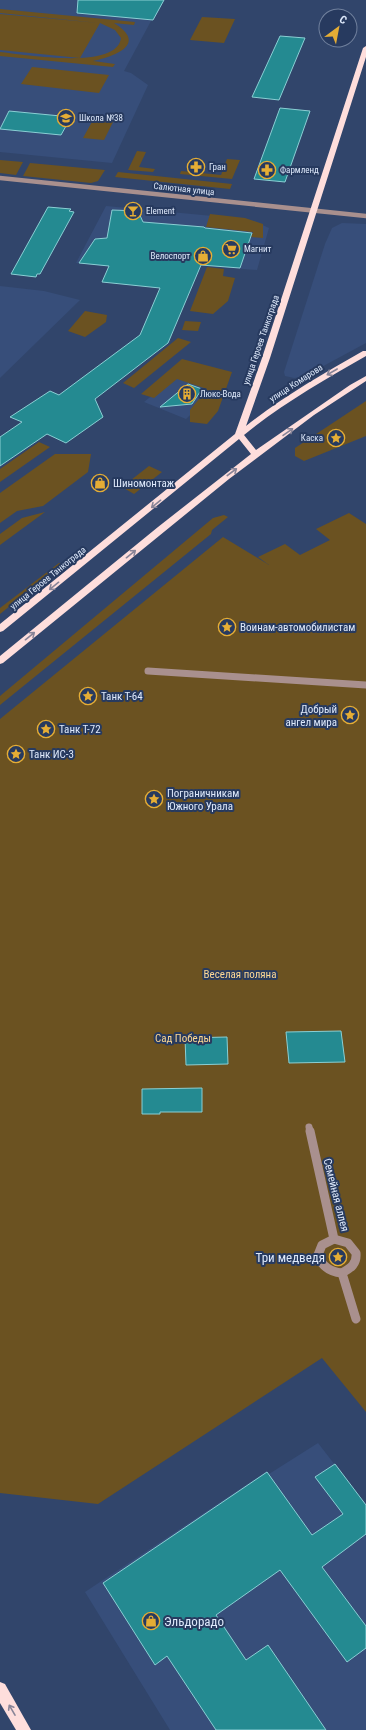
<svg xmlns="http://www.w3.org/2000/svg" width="366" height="1730" viewBox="0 0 366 1730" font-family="'Roboto Condensed',sans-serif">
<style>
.built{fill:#374e7a}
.green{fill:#6b5221}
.building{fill:#248a91;stroke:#8acfd4}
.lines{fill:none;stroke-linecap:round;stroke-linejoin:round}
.minor-far2{stroke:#a9908e;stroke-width:4.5}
.minor-far1{stroke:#a9908e;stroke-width:7}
.minor{stroke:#a9908e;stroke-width:9}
.major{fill:#fededc;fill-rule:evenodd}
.oneway{stroke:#888497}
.labels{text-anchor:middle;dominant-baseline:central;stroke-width:4;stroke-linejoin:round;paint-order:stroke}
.far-poi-label{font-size:9px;fill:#dee9fb;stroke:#273a5f;text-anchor:start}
.far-street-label{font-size:9px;fill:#dee9fb;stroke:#273a5f}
.poi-label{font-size:11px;fill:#dee9fb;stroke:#273a5f;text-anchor:start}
.park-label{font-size:11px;fill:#fdd893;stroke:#273a5f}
.street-label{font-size:11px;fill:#dee9fb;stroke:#273a5f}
.near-poi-label{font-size:13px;fill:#dee9fb;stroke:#273a5f;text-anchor:end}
</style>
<rect width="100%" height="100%" fill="#31456b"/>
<g class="built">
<path d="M0 0H164L154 20 151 21 124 71 131 73 148 85 112 163 0 152Z"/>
<path d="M106 206 213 216 254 221 269 228 257 270 155 262 151 271 76 263Z"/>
<path d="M342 223 366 224V343L303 377 294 378 285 376 284 372 325 244 332 228Z"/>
<path d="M0 286 44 291 80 300 0 378Z"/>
<path d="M179 374 218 388 186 419 144 402Z"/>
<path d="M318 1443 366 1505V1730H170L85 1592 267 1471 269 1474Z"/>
</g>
<g class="green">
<path d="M0 9 135 22 134 25 114 23C148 44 116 56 93 61L115 64 113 67 0 56V52C22 54 117 71 121 38L115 30 100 23 80 58 0 50V14L99 23 0 13Z"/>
<path d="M202 17 235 19 224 43 190 40Z"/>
<path d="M32 67 109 75 99 93 21 84Z"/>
<path d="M93 120 113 122 104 140 83 138Z"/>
<path d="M137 151 146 152 139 167 155 169 153 172 128 170Z"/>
<path d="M227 159 240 160 232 179 180 174 181 171 221 175Z"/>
<path d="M0 160 23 162 16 175 0 173Z"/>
<path d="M30 163 105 170 98 181 91 183 23 176Z"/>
<path d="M118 172 232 184 230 189 115 177Z"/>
<path d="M210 214 245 218 263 224V238L251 237 253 232 206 227Z"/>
<path d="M207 267 224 269 223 276 235 278 228 301 213 314 190 311Z"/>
<path d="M85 311 107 315 106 322 85 337 68 331Z"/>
<path d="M185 321 201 322 198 331 182 330Z"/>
<path d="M178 338 191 342 134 388 123 383Z"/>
<path d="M182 359 232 372 218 411 207 424 190 422V410L207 389 177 379 154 398 141 394Z"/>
<path d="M366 401V436L304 461 295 456V448Z"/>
<path d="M39 442 50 447 0 482V469Z"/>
<path d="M55 454H91L88 472 43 506 17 511 0 523V493Z"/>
<path d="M149 466 162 472 134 494 122 487Z"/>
<path d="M45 512 0 545V534L22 518Z"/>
<path d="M349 513 366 524V1412L322 1358 98 1504 0 1493V719L223 537 269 565 258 557 285 544 300 555 330 540 316 529Z"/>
<path d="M224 515 228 517 212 530 211 534 0 705V696L213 518Z"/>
<path d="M59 563 62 564 0 614V608Z"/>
</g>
<g class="building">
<path d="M78 0H164L153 20 77 13Z"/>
<path d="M280 36 305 38 279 100 252 97Z"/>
<path d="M280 108 310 111 285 182 254 179Z"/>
<path d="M9 111 71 117 61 135 0 129Z"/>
<path d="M48 207 71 209 69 211 74 212 40 274H37L36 277 11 274Z"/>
<path d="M112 210 138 211 143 222 204 227 205 228 252 233 240 268 201 265 168 343 95 399 103 417 66 443 47 434 0 466V437L22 422 10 417 50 391 59 395 140 335 160 288 102 282 109 266 79 263 95 239 107 238Z"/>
<path d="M188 384 202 389 192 404 160 407Z"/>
<path d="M341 1031 345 1062 289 1063 286 1032Z"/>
<path d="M227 1037 228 1064 186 1065 185 1038Z"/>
<path d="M202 1088V1112H160V1114H142V1089Z"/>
<path d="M335 1464 366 1505V1534L322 1567 366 1626V1648L347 1662 280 1570 216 1615 246 1660 268 1645 326 1730H216L167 1656 155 1665 103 1583 267 1472 312 1535 343 1514 315 1477Z"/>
</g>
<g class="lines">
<path class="minor-far2" d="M0 178 366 216"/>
<g class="minor-far1">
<path d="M148 671 366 685"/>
<path d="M309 1127 310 1132"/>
</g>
<g class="minor">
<path d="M310 1131 334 1239 348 1243 356 1253C357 1264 351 1268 342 1273L356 1319"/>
<path d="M334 1239 322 1245 318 1255C322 1267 330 1272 342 1273"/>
</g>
<g class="major">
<path d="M366 46V57L270 358 246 426C282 397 323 374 363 351H366V356C324 380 282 404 244 435L256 450 350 385 366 376V381L314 415 229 479 3 663 0 664V656L158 527 251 454 239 439 3 631 0 632V624L235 434 262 358 363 48Z"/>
<path d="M0 1682 5 1684 31 1730H16L0 1703Z"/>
</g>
</g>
<defs><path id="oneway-shaft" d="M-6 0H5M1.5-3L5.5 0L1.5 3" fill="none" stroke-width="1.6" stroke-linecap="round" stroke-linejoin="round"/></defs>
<g class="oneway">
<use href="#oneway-shaft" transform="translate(332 372) rotate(150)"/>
<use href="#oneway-shaft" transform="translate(288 432) rotate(-35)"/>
<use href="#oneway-shaft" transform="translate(232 472) rotate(-37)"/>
<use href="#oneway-shaft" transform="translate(156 504) rotate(141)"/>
<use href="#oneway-shaft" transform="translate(131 554) rotate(-39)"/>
<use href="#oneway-shaft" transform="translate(54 586) rotate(141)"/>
<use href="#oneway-shaft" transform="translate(30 636) rotate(-39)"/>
<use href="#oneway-shaft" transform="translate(12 1710) rotate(-120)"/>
</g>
<defs>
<symbol id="school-ring" viewBox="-11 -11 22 22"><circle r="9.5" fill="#273a5f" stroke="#e5ad35" stroke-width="1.5"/><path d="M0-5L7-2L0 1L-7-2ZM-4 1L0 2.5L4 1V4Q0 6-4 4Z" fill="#e5ad35"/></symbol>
<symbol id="pharmacy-ring" viewBox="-11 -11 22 22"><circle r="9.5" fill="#273a5f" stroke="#e5ad35" stroke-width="1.5"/><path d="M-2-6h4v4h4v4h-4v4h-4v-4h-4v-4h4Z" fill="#e5ad35"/></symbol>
<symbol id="bar-ring" viewBox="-11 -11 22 22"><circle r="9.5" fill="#273a5f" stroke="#e5ad35" stroke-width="1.5"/><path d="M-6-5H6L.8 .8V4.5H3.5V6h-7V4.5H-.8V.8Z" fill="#e5ad35"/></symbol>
<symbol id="supermarket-ring" viewBox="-11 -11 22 22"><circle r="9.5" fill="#273a5f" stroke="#e5ad35" stroke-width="1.5"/><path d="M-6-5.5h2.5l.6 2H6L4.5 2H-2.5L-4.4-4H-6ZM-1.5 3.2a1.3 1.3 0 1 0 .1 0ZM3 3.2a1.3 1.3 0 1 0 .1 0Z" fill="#e5ad35"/></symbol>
<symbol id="shop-ring" viewBox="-11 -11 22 22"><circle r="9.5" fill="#273a5f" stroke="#e5ad35" stroke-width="1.5"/><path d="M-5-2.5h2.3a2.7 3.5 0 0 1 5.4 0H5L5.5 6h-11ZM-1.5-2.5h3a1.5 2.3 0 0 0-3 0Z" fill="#e5ad35"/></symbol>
<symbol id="building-ring" viewBox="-11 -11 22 22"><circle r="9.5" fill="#273a5f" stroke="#e5ad35" stroke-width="1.5"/><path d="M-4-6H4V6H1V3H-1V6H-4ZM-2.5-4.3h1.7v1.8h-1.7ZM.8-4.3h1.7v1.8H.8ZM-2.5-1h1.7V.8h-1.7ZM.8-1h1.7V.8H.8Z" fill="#e5ad35"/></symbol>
<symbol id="sight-ring" viewBox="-11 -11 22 22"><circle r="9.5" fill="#273a5f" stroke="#e5ad35" stroke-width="1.5"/><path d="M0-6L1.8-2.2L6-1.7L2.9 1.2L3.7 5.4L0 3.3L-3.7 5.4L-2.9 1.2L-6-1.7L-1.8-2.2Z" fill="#e5ad35"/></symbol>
</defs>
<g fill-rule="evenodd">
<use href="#school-ring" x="56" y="108" width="20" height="20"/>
<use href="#pharmacy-ring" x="186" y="157" width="20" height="20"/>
<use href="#pharmacy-ring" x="257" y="160" width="20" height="20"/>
<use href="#bar-ring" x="123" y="201" width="20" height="20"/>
<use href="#supermarket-ring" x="221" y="239" width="20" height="20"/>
<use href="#shop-ring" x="193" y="246" width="20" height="20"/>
<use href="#building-ring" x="177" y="384" width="20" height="20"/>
<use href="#sight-ring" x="326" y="428" width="20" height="20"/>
<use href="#shop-ring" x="90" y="473" width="20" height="20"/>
<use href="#sight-ring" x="217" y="617" width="20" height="20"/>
<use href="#sight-ring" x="78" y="686" width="20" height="20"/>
<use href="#sight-ring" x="340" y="705" width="20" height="20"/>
<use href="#sight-ring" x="36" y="719" width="20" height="20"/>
<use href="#sight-ring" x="6" y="744" width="20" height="20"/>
<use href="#sight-ring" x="144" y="789" width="20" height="20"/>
<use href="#sight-ring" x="328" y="1247" width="20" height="20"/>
<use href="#shop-ring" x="141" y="1611" width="20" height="20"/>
</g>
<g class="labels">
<g class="far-poi-label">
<text x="79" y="118">Школа №38</text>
<text x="209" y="167">Гран</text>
<text x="280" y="170">Фармленд</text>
<text x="146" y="211">Element</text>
<text x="244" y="249">Магнит</text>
<text x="190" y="256" text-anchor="end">Велоспорт</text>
<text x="200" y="394">Люкс-Вода</text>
<text x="323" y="438" text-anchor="end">Каска</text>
</g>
<g class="far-street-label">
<text transform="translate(184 189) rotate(6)">Салютная улица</text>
<text transform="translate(261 340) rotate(-71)">улица Героев Танкограда</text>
<text transform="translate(296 383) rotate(-33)">улица Комарова</text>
<text transform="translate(48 578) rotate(-39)">улица Героев Танкограда</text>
</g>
<g class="poi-label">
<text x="113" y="483">Шиномонтаж</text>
<text x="240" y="627">Воинам-автомобилистам</text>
<text x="101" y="696">Танк Т-64</text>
<text x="337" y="709" text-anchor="end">Добрый<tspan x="337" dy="13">ангел мира</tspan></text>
<text x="59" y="729">Танк Т-72</text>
<text x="29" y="754">Танк ИС-3</text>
<text x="167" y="793">Пограничникам<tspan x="167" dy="13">Южного Урала</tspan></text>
</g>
<g class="park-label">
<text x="240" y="974">Веселая поляна</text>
<text x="183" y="1038">Сад Победы</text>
</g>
<g class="street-label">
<text transform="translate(336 1195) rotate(76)">Семейная аллея</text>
</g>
<g class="near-poi-label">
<text x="325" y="1257">Три медведя</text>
<text x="164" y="1621" text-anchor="start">Эльдорадо</text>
</g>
</g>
<g transform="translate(338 28) rotate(32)"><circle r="19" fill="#273a5f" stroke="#70809d"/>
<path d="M0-3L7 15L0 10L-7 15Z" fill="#e5ad35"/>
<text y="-6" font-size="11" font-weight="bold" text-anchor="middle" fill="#dee9fb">С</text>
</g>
</svg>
